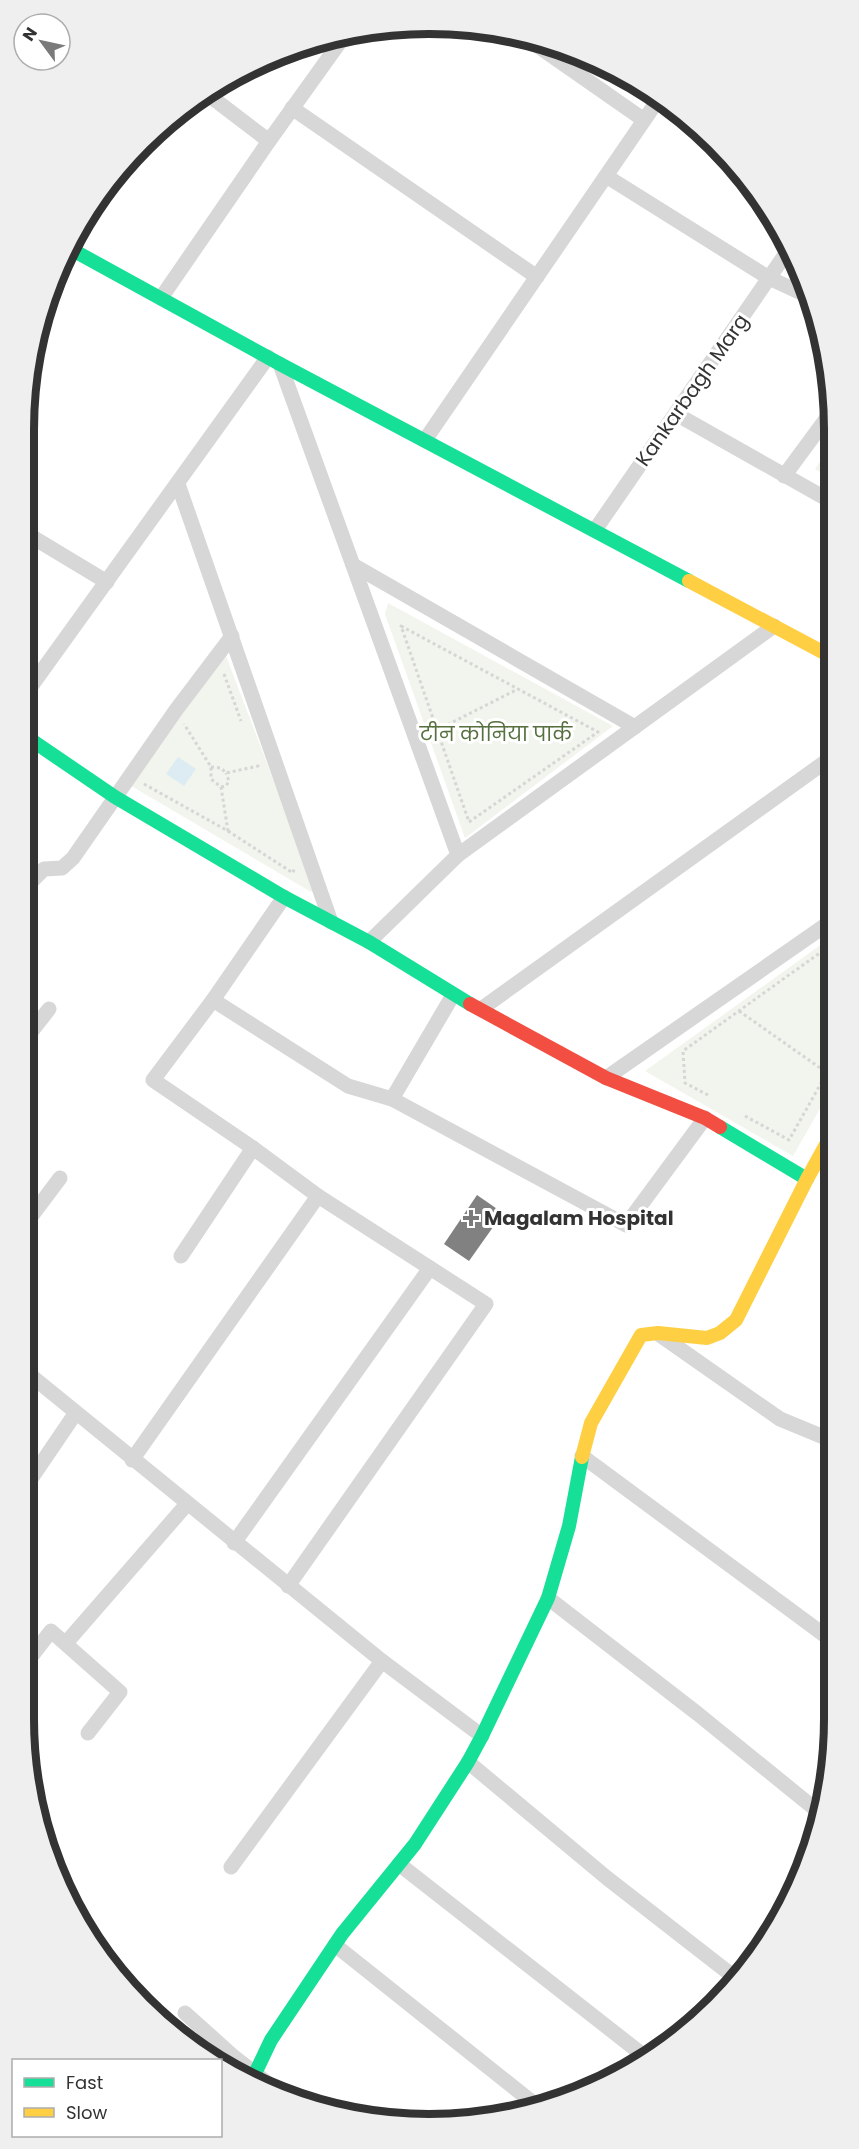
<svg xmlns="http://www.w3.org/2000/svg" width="859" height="2149" viewBox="0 0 859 2149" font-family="Poppins,'Noto Sans Devanagari',sans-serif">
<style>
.green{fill:#f1f5ed}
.water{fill:#ddebf3}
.building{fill:#818181}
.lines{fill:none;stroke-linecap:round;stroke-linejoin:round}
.path{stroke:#d6d6d6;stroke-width:3;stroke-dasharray:3 3;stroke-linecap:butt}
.street{stroke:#d7d7d7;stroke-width:15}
.fast{stroke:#16e098;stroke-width:14}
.slow{stroke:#ffcf43;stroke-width:14}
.jam{stroke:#f24e42;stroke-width:14}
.poi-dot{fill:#7a7a7a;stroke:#fff;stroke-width:2}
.labels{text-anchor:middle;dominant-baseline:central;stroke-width:6;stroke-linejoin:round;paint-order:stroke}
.street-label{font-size:20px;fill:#333;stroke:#fff}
.park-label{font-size:20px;fill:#56703f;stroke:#fff}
.poi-label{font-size:20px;font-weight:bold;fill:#333;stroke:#fff;text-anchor:start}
.rim{fill:none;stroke:#333;stroke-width:8}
</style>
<rect width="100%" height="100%" fill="#fff"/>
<g class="green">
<path d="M832 444V479L815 469Z"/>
<path d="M388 603 613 726 465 838 385 614Z"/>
<path d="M226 656 315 889 311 892 128 784Z"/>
<path d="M833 936V1086L793 1156 645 1071Z"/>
</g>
<path class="water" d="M178 757 196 769 184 786 166 774Z"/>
<path class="building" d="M477 1195 503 1213 469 1261 444 1244Z"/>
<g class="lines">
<g class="path">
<path d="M401 626 598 732 469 822Z"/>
<path d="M224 674 241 721"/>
<path d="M437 730 518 689"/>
<path d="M211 767 221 768 226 773 258 766 257 764"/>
<path d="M144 784 228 831 221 787 211 779V767L184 724"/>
<path d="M221 787 226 786 229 781 226 773"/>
<path d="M228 831 293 873 294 869"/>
<path d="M739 1011 833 1077"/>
<path d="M708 1095 685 1083 683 1051 828 947 833 948"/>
<path d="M745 1116 789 1140 833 1062"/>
</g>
<g class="street">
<path d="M525 37 644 120"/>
<path d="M206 93 269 141"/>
<path d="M292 108 537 277"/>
<path d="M606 176 769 278 810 297"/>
<path d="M161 298 269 141 345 35"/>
<path d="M280 364 458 855 369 942"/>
<path d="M676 414 832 502"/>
<path d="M425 440 660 97"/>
<path d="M784 476 832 411"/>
<path d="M178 484 331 922"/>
<path d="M595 530 789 249"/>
<path d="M24 532 107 582"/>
<path d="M353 565 635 727"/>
<path d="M24 696 268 357"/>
<path d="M458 855 774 626"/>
<path d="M24 889 44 869 62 868 73 858 176 710 232 636"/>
<path d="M453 995 392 1099 626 1225 705 1118"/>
<path d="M213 1000 348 1086 392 1099"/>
<path d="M481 1009 832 757"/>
<path d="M24 1041 49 1009"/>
<path d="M606 1078 833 920"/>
<path d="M24 1226 60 1178"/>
<path d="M181 1256 253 1148"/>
<path d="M660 1335 780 1419 826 1438"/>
<path d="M24 1370 382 1661 482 1736"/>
<path d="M833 1443 826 1438 834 1423"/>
<path d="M582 1456 835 1643"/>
<path d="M132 1460 318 1196 253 1148 153 1080 213 1000 284 897"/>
<path d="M24 1489 75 1414"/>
<path d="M234 1543 430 1268"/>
<path d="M288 1586 486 1304 318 1196"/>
<path d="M548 1598 698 1714 820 1813"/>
<path d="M66 1643 187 1504"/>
<path d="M24 1666 51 1631 120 1692 88 1733"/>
<path d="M468 1762 607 1878 738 1980"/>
<path d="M399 1864 648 2059"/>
<path d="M231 1867 382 1661"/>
<path d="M335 1945 537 2106"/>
<path d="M185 2013 234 2057 288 2099"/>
</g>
<g class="fast">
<path d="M69 248 280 364 689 581"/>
<path d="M24 735 115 797 284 897 369 942 470 1004"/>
<path d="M720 1127 807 1179"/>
<path d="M251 2082 271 2040 342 1934 415 1844 468 1762 482 1736 548 1598 569 1526 582 1457"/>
</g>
<g class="slow">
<path d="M689 581 832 657"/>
<path d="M582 1457 591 1423 641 1335 658 1333 707 1338 720 1333 736 1320 807 1179 833 1132"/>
</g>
<path class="jam" d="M470 1004 606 1078 705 1118 720 1127"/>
</g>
<path class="poi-dot" d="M468 1209h6v6h6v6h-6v6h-6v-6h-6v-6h6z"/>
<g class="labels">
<g class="street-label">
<text transform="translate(692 390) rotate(-55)">Kankarbagh Marg</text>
</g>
<g class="park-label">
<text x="496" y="734">टीन कोनिया पार्क</text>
</g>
<g class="poi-label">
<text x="484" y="1218">Magalam Hospital</text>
</g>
</g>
<path d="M0 0H859V2149H0ZM429 34H429A395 395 0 0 1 824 429V1719A395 395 0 0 1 429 2114H429A395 395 0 0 1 34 1719V429A395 395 0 0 1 429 34Z" fill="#efefef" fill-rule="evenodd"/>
<path class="rim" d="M429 34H429A395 395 0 0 1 824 429V1719A395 395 0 0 1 429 2114H429A395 395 0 0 1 34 1719V429A395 395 0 0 1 429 34Z"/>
<rect x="12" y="2059" width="210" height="78" fill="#ffffff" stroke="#adadad" stroke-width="1.5"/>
<rect x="24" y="2078" width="30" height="9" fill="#16e098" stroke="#adadad" stroke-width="1.5"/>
<text x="66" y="2089" font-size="18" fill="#333333">Fast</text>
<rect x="24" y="2108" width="30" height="9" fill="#ffcf43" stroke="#adadad" stroke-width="1.5"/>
<text x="66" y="2119" font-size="18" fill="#333333">Slow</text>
<g transform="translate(42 42) rotate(303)"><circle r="28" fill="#ffffff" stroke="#adadad" stroke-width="1.5"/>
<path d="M0-4.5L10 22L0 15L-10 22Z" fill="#7a7a7a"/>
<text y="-9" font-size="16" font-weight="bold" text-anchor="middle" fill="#333333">N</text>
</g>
</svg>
